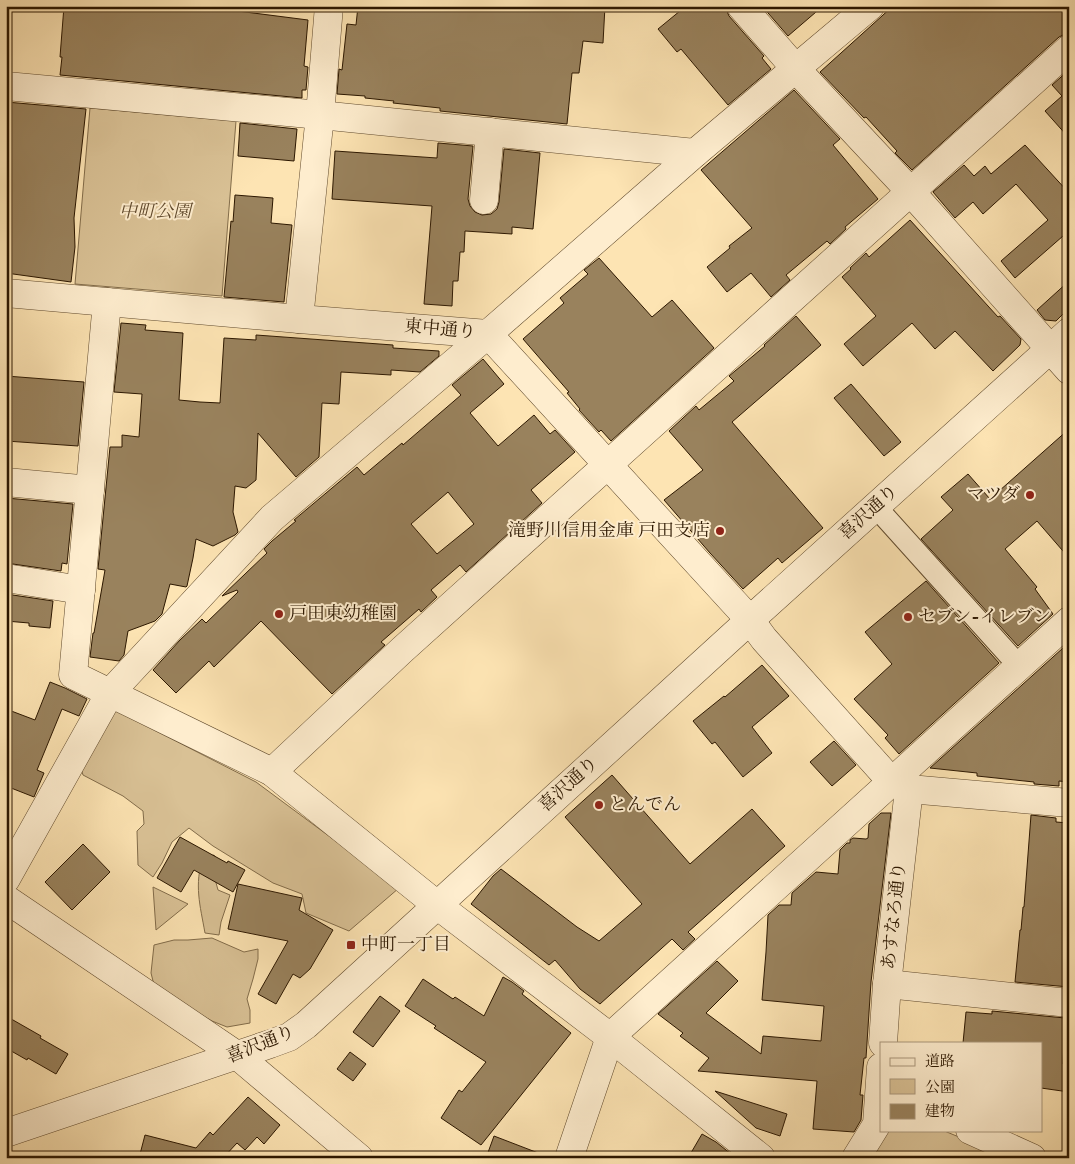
<svg xmlns="http://www.w3.org/2000/svg" width="1075" height="1164" viewBox="0 0 1075 1164" font-family="'IM FELL English','Noto Serif JP',serif">
<style>
.green{fill:#d9c195;stroke:#826c4a}
.building{fill:#99825d;stroke:#2c1700;fill-rule:evenodd}
.lines{fill:none;stroke-linecap:round;stroke-linejoin:round}
.pedestrian-casing{stroke:#604a2d;stroke-width:23}
.minor-casing{stroke:#604a2d;stroke-width:29}
.tertiary-casing{stroke:#604a2d;stroke-width:29}
.pedestrian{stroke:#feedce;stroke-width:21}
.minor{stroke:#feedce;stroke-width:28}
.tertiary{stroke:#feedce;stroke-width:28}
.poi-dot{fill:#8f2418;stroke:#feedce;stroke-width:2}
.labels{text-anchor:middle;dominant-baseline:central;stroke-width:4;stroke-linejoin:round;paint-order:stroke}
.park-label{font-size:18px;font-style:italic;fill:#604a2d;stroke:#feedce}
.street-label{font-size:18px;fill:#2c1700;stroke:#feedce}
.poi-label{font-size:18px;fill:#2c1700;stroke:#feedce;text-anchor:start}
</style>
<rect width="100%" height="100%" fill="#fde4b3"/>
<filter id="stains"><feTurbulence type="fractalNoise" baseFrequency=".004" numOctaves="4"/><feColorMatrix values="0 0 0 0 .2 0 0 0 0 .09 0 0 0 0 .02 0 0 0 .5 -.17"/></filter>
<radialGradient id="worn" r=".72"><stop offset=".6" stop-color="#630" stop-opacity="0"/><stop offset="1" stop-color="#630" stop-opacity=".3"/></radialGradient>
<g class="green">
<path d="M90 108 236 121 222 296 75 284Z"/>
<path d="M113 709 256 782 399 888 349 931 306 913 302 894 273 883 213 846 189 828 172 842 162 863 153 877 138 865 137 831 144 824 143 811 123 796 83 775 80 765Z"/>
<path d="M214 855 221 865 215 879 218 890 230 895 221 922 219 935 205 933C200 905 194 885 203 857Z"/>
<path d="M153 887 188 904 156 930Z"/>
<path d="M212 938 244 952 258 949V959L253 979 247 999 250 1010V1023L227 1027 212 1021 155 989 151 973 154 945 174 940H188Z"/>
<path d="M884 1130H942L988 1149V1158H871Z"/>
</g>
<g class="building">
<path d="M64 6H214V8L308 20 304 66 308 67 306 90H302V98L60 75 62 57H60Z"/>
<path d="M358 6H471V7L529 10 530 6H605L603 43 583 41 579 73H572L567 124 440 111V108L393 103 394 101 365 98V96L337 94 339 69 342 70 347 24 356 25Z"/>
<path d="M686 6H726V9L729 16 764 56 762 58 771 69 728 105 681 49 677 52 658 29Z"/>
<path d="M762 6H823L788 36Z"/>
<path d="M893 6H1069V34H1065L1059 37 912 170 895 153 897 151 866 117 864 118 820 72Z"/>
<path d="M1069 70V138L1045 111 1062 96 1052 85Z"/>
<path d="M794 90 840 139 833 145 878 199 845 227 846 229 830 244 827 241 786 275 790 280 771 297 751 273 727 292 707 267 730 248 729 246 752 228 701 170Z"/>
<path d="M6 102 86 109 74 218 75 247 71 282 6 273Z"/>
<path d="M240 123 297 129 294 161 238 156Z"/>
<path d="M438 143 473 146 468 199 470 206 475 212 482 215 491 214 497 209 499 202 504 149 540 153 533 229 512 227V234L465 231 464 252H460L458 281H453L452 306 424 304 432 206 332 199 335 151 437 158Z"/>
<path d="M1025 145 1069 193V242L1063 236 1015 278 1001 261 1048 220 1016 184 983 214 973 202 955 218 933 192 964 165 974 176 985 166 991 174Z"/>
<path d="M235 195 273 198 271 223 292 225 284 302 224 297 231 221 233 222Z"/>
<path d="M910 220 998 317 1000 316 1021 339 1020 345 993 371 955 331 935 349 912 323 863 366 844 344 876 316 842 277 851 269 850 268 866 253 869 257Z"/>
<path d="M599 258 652 317 672 300 714 348 611 441 601 430 599 432 579 410 580 409 567 393 569 392 523 339 564 303 560 298 588 274 584 270Z"/>
<path d="M1069 281V308L1056 321 1045 320 1037 310Z"/>
<path d="M796 316 821 345 732 422 823 528 782 563 778 558 743 589 710 553 664 500 703 470 669 431 696 406 699 410 734 381 729 376 765 346 764 345Z"/>
<path d="M121 323 146 325 145 330 183 333 179 400 200 402 220 403 224 338 256 340V335L393 345V348L439 351V356L420 372 391 370V375L341 372 339 404 322 403 319 457 296 477 258 433 256 480 246 488 235 486 233 512 238 532 235 535 213 546 196 539 193 558 187 586 186 587 170 584 162 614 155 621 128 631 124 655 119 661 90 657 93 633H94L105 570 98 569 110 447H122V435L139 437 142 394 114 392Z"/>
<path d="M483 359 504 384 470 413 498 446 534 415 550 434 555 430 575 452 531 490 542 503 466 572 460 565 431 590 437 597 421 612 419 609 381 642 385 645 332 694 261 621 214 667 209 661 176 693 153 670 180 640 202 619 206 623 238 592 237 590 222 596 267 553 264 549 272 541 296 521 294 520 357 467 364 475 402 443 403 445 461 395 452 385ZM448 492 474 524 437 554 411 524Z"/>
<path d="M6 376 84 382 78 446 6 441Z"/>
<path d="M851 384 901 442 884 456 834 398Z"/>
<path d="M1069 429V558L1037 521 1005 549 1037 587 1035 589 1053 614 1018 646 921 539 953 510 941 497 968 474 990 499Z"/>
<path d="M6 498 73 504 67 564 62 563 61 571 6 563Z"/>
<path d="M926 581 999 663 899 754 885 738 888 735 854 699 892 664 865 632Z"/>
<path d="M6 594 53 601 50 628 29 626V623L6 621Z"/>
<path d="M1063 648 1069 654V782L1059 781V786L1034 784V782L977 776V773L930 768Z"/>
<path d="M762 665 789 696 752 727 772 753 743 777 715 742 712 744 693 721 724 696 725 697Z"/>
<path d="M50 682 65 688 87 699 79 716 62 709 37 770 44 773 34 797 6 786V709L35 720Z"/>
<path d="M834 741 856 765 832 786 810 762Z"/>
<path d="M612 775 690 864 752 809 785 846 688 932 695 939 683 950 672 939 600 1004 580 989 555 960 549 965 471 904 493 876 501 869 577 927 599 941 642 904 565 817Z"/>
<path d="M881 813H891L871 982 866 1058H864L860 1095H863L861 1120 854 1132 813 1129 817 1081 698 1071 709 1058 680 1036 683 1033 658 1014 717 961 738 981 706 1013 761 1054 763 1036 821 1041 824 1006 762 1000 766 952 768 915 779 905H791L792 893 816 872 838 874 840 850 847 843H850V840L853 838 866 839 868 838 869 824Z"/>
<path d="M1031 815 1056 818V822L1069 823V987L1015 982 1020 930H1021L1023 907H1024Z"/>
<path d="M180 837 227 863 228 861 245 870 233 892 194 870 181 892 157 878Z"/>
<path d="M83 844 110 872 72 910 45 882Z"/>
<path d="M238 884 302 898 299 910 333 930 310 969 300 978 293 974 276 1004 258 994 288 941 228 929Z"/>
<path d="M503 977 512 982 524 991 522 994 571 1033 481 1145 441 1118 459 1090 462 1092 486 1062 434 1028 436 1026 405 1006 423 979 453 999 455 997 484 1016Z"/>
<path d="M380 996 400 1011 373 1047 353 1032Z"/>
<path d="M992 1011 1065 1018 1063 1064H1069V1092L1041 1088V1043H963L966 1012 992 1014Z"/>
<path d="M6 1016 41 1036 40 1038 68 1054 56 1074 28 1058 27 1060 6 1048Z"/>
<path d="M350 1052 366 1064 353 1081 337 1069Z"/>
<path d="M715 1091 787 1114 780 1136 756 1128Z"/>
<path d="M248 1097 280 1125 264 1144 257 1137 245 1150 237 1143 223 1158H139L145 1135 196 1148 210 1132 213 1135Z"/>
<path d="M702 1134 716 1142 736 1158H688Z"/>
<path d="M494 1136 546 1156V1158H486Z"/>
</g>
<g class="lines">
<defs>
<path id="pedestrian" d="M876 507 1019 666"/>
<g id="minor">
<path d="M741 6 796 69 910 191 1069 370"/>
<path d="M6 86 320 115 695 153"/>
<path d="M484 200 490 132"/>
<path d="M107 302 73 675 272 772 437 905 610 1037 761 1158"/>
<path d="M299 319 320 115 329 6"/>
<path d="M6 482 90 490"/>
<path d="M6 578 81 590"/>
<path d="M272 772 402 650 1069 49"/>
<path d="M6 879 110 693 272 518 488 334 695 153 870 6"/>
<path d="M6 899 238 1056 359 1158"/>
<path d="M887 984 1069 1003"/>
<path d="M883 1043 887 984 909 789 1069 803"/>
<path d="M970 1130 1032 1158"/>
<path d="M569 1158 610 1037 1069 621"/>
<path d="M856 1158 877 1124 881 1067"/>
</g>
<g id="tertiary">
<path d="M6 293 299 319 488 334 750 620 764 639 892 782 909 789"/>
<path d="M6 1133 270 1044 289 1037 306 1025 750 620 1069 332"/>
</g>
</defs>
<use href="#pedestrian" class="pedestrian-casing"/>
<use href="#minor" class="minor-casing"/>
<use href="#tertiary" class="tertiary-casing"/>
<use href="#pedestrian" class="pedestrian"/>
<use href="#minor" class="minor"/>
<use href="#tertiary" class="tertiary"/>
</g>
<g class="poi-dot">
<circle cx="1030" cy="495" r="5"/>
<circle cx="720" cy="531" r="5"/>
<circle cx="279" cy="614" r="5"/>
<circle cx="908" cy="617" r="5"/>
<circle cx="599" cy="805" r="5"/>
<rect x="346" y="940" width="10" height="10" rx="2.5"/>
</g>
<g class="labels">
<g class="park-label">
<text x="155" y="212">中町公園</text>
</g>
<g class="street-label">
<text transform="translate(440 330) rotate(5)">東中通り</text>
<text transform="translate(869 513) rotate(-42)">喜沢通り</text>
<text transform="translate(569 785) rotate(-42)">喜沢通り</text>
<text transform="translate(895 916) rotate(-84)">あすなろ通り</text>
<text transform="translate(261 1045) rotate(-22)">喜沢通り</text>
</g>
<g class="poi-label">
<text x="1020" y="495" text-anchor="end">マツダ</text>
<text x="710" y="531" text-anchor="end">滝野川信用金庫 戸田支店</text>
<text x="289" y="614">戸田東幼稚園</text>
<text x="918" y="617">セブン-イレブン</text>
<text x="609" y="805">とんでん</text>
<text x="361" y="945">中町一丁目</text>
</g>
</g>
<rect width="1075" height="1164" fill="none" stroke="#fde4b3" stroke-width="25"/>
<rect x="8" y="8" width="1060" height="1149" fill="none" stroke="#2c1700" stroke-width="2.5"/>
<rect x="12" y="12" width="1050" height="1139" fill="none" stroke="#2c1700"/>
<rect x="880" y="1042" width="162" height="90" fill="#feedce" stroke="#aa977c"/>
<rect x="890" y="1058" width="25" height="8" fill="#feedce" stroke="#aa977c"/>
<text x="925" y="1066" font-size="15" fill="#2c1700">道路</text>
<rect x="890" y="1079" width="25" height="15" fill="#d9c195" stroke="#aa977c"/>
<text x="925" y="1092" font-size="15" fill="#2c1700">公園</text>
<rect x="890" y="1104" width="25" height="15" fill="#99825d" stroke="#aa977c"/>
<text x="925" y="1116" font-size="15" fill="#2c1700">建物</text>
<rect width="100%" height="100%" filter="url(#stains)"/>
<rect width="100%" height="100%" fill="url(#worn)"/>
</svg>
